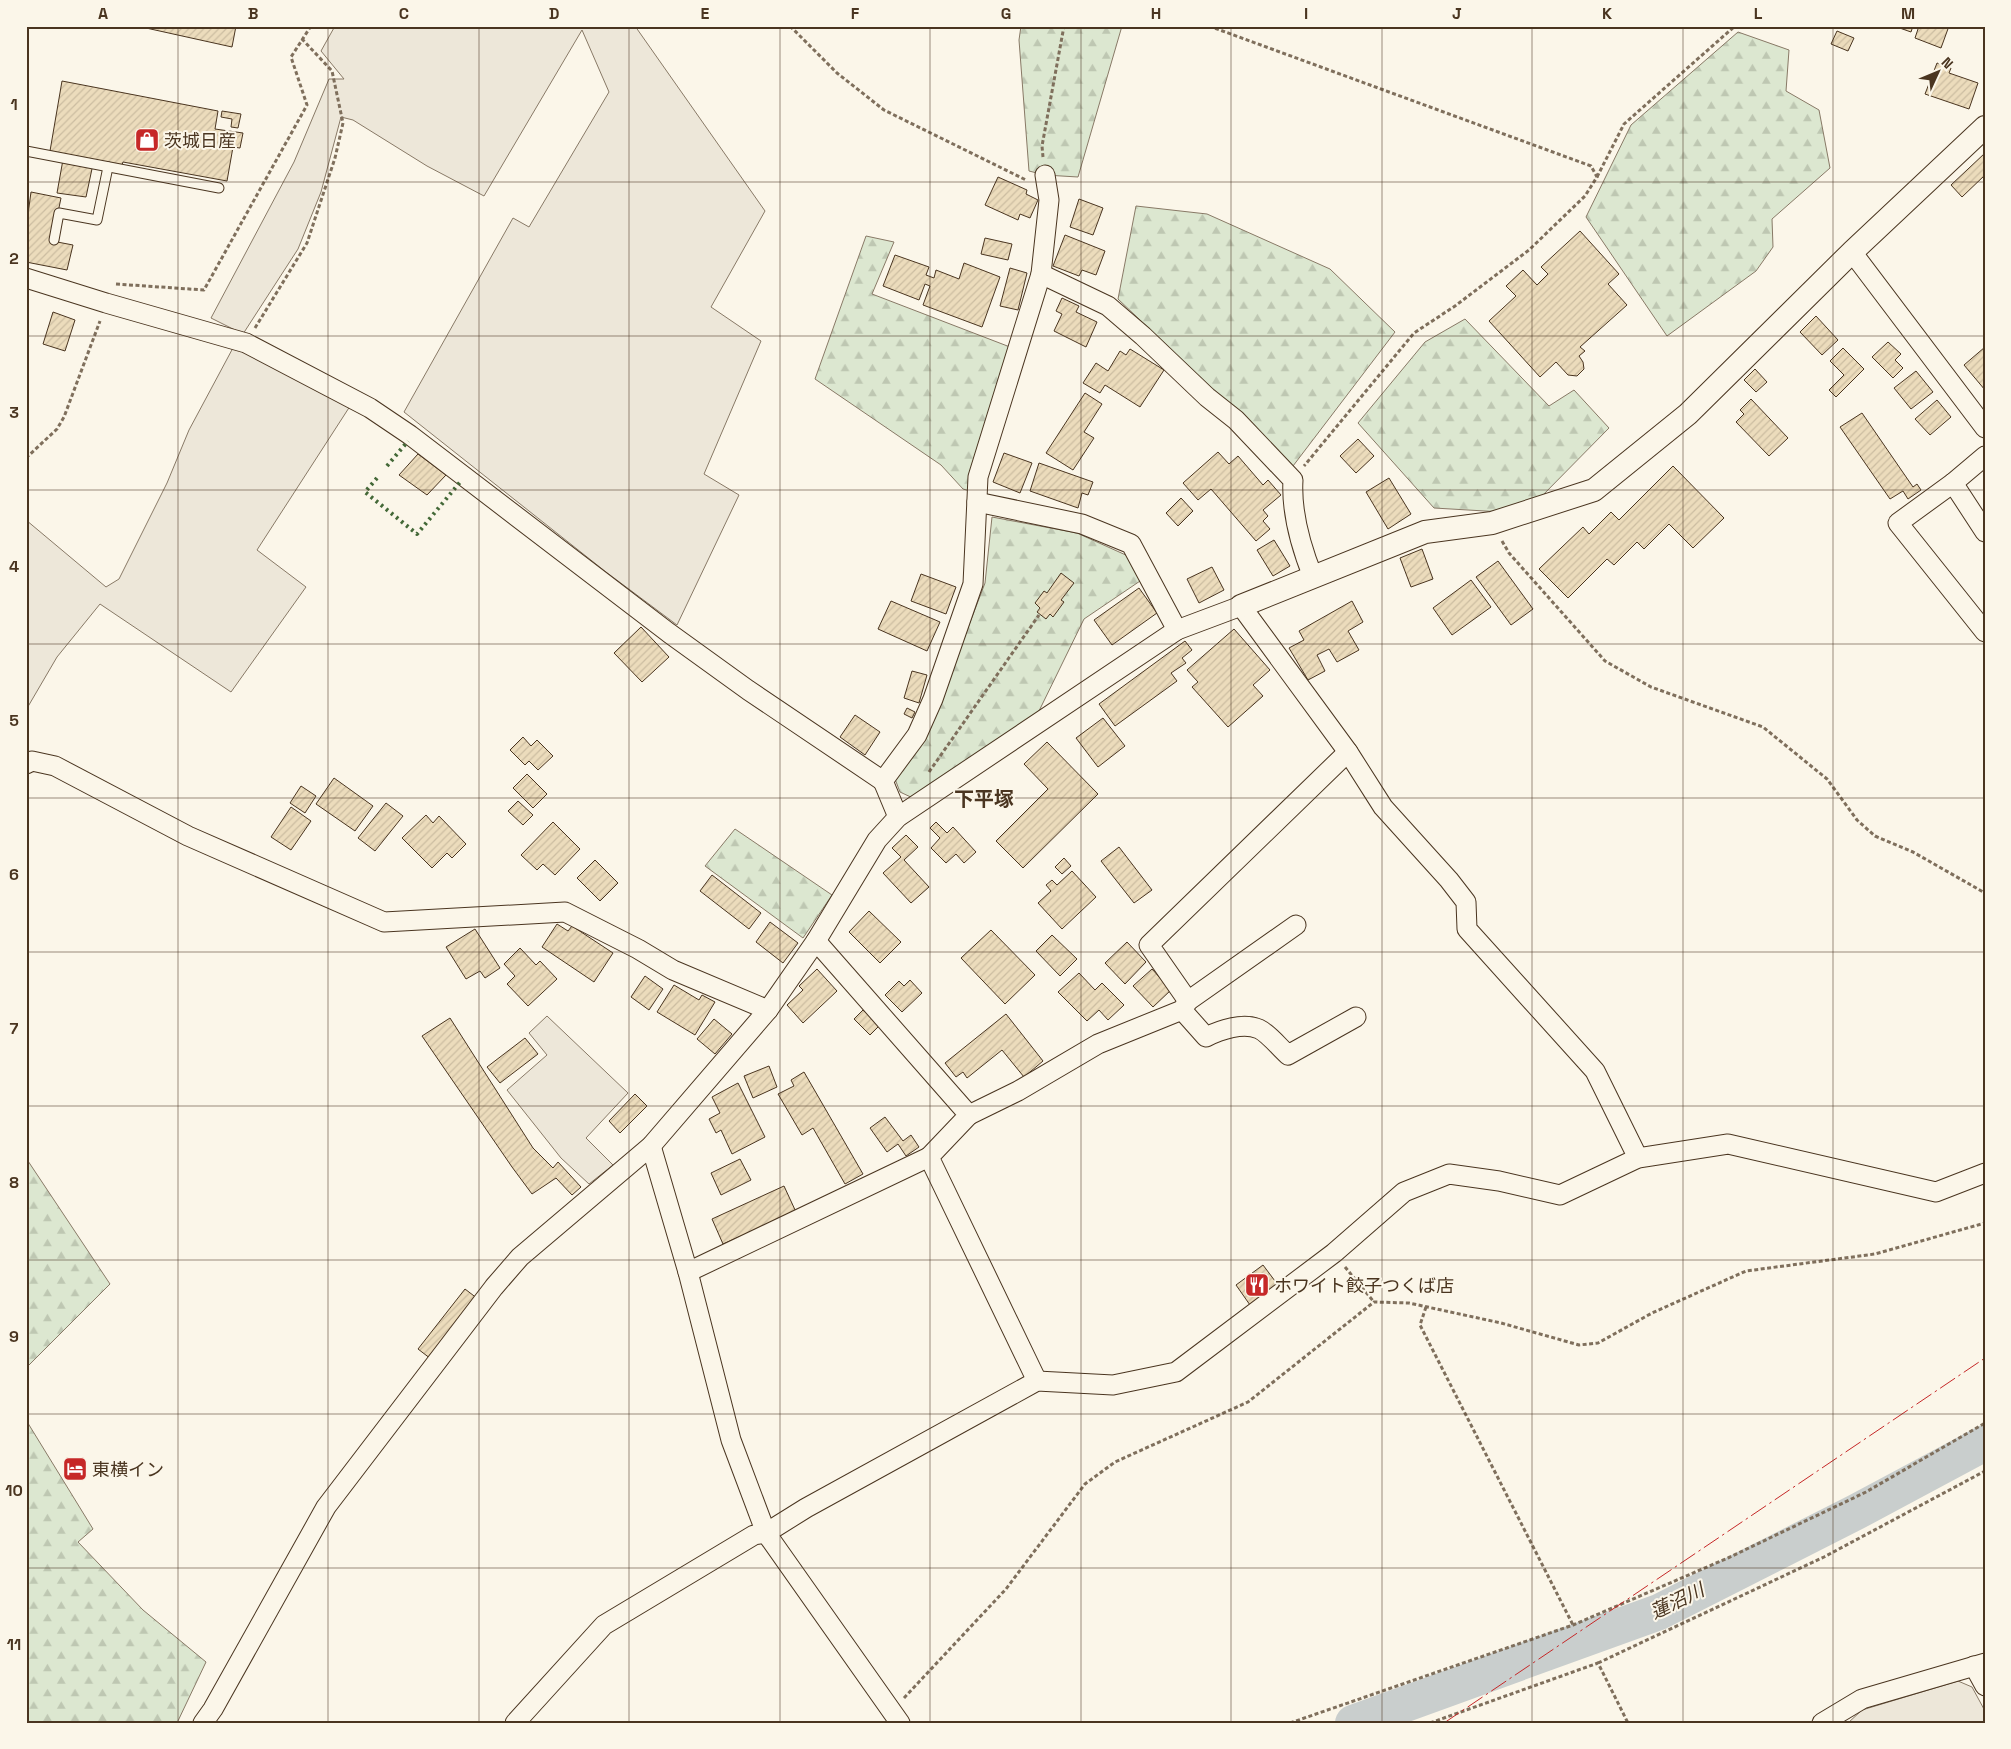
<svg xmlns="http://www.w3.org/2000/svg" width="2011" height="1749" viewBox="0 0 2011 1749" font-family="'Space Grotesk','Noto Sans JP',sans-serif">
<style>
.forest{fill:url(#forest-firs);stroke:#887966}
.parking{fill:#ede7d9;stroke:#887966}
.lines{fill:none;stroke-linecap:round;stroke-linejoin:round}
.river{stroke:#c9cecd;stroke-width:36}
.building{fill:url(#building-hatch);stroke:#4a3520}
.service-casing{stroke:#4a3520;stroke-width:11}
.minor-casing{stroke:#4a3520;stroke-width:21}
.tertiary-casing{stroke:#4a3520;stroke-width:24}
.path{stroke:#7f6f5c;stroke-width:3;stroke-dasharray:4 2.5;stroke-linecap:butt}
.service{stroke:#fbf6e9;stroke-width:9}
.minor{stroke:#fbf6e9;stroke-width:19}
.tertiary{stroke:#fbf6e9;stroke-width:22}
.hedge{stroke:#436837;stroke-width:4;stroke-dasharray:2.5 4;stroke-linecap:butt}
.power{stroke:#c62828;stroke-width:1;stroke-dasharray:18 4 2.5 4;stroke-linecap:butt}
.grid{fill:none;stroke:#4a3520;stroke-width:1;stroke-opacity:0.55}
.labels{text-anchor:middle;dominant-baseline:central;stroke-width:4;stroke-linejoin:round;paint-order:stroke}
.poi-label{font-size:18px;fill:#4a3520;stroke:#fbf6e9;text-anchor:start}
.water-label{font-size:19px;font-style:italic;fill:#4a3520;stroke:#fbf6e9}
.quarter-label{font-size:20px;font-weight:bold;fill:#4a3520;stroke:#fbf6e9}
.neatline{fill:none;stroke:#4a3520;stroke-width:2}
.grid-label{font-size:16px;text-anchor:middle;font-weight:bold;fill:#4a3520}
</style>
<defs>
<pattern id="forest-firs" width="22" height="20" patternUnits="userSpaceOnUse" patternTransform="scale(1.25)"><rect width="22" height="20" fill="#dce7d0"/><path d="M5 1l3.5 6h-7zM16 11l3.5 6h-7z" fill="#bec7b2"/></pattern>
<pattern id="building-hatch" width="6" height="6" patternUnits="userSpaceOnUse" patternTransform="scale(1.25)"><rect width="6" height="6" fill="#ecdcbc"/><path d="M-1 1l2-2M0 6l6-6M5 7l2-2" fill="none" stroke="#ccbda1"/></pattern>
</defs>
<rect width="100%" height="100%" fill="#fbf6e9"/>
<g class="forest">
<path d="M1021 26H1122L1078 177 1045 175 1029 171 1019 40Z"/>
<path d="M1738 32 1789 50 1786 91 1819 110 1830 168 1772 219 1773 247 1756 271 1667 336 1586 217 1631 125Z"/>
<path d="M1136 206 1207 214 1330 269 1395 332 1293 466 1118 299Z"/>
<path d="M866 236 894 242 872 294 1010 347 970 491 963 489 941 465 815 379Z"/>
<path d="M1465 319 1549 406 1574 390 1609 428 1539 499 1502 512 1434 508 1358 423 1425 342Z"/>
<path d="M992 517 1077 533 1128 556 1143 579 1084 619 1039 711 915 799 900 792 895 779 927 735 985 583Z"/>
<path d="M735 829 832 895 803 938 705 866Z"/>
<path d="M26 1158 110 1284 26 1368Z"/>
<path d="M26 1420 93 1529 78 1542 143 1610 206 1662 177 1723H26Z"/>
</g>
<g class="parking">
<path d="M335 26H635L765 211 711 307 761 341 704 474 739 495 677 625 606 572 404 412 513 218 529 227 609 92 582 30 484 196 427 166 353 120 341 117 321 192 298 249 243 334 211 318 294 162 329 79H344L321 51Z"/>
<path d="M234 346 354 400 257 550 306 587 231 692 100 604 57 657 26 710V520L106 587 119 579 167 483 189 430Z"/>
<path d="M547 1016 628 1093 586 1138 613 1165 589 1184 561 1158 507 1090 547 1055 529 1033Z"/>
<path d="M1958 1681 1972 1687 1985 1711V1723H1848L1862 1710Z"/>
</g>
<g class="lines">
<path class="river" d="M1353 1723 1659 1612 1856 1512 1985 1443"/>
</g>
<g class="building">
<path d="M137 26H236L232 47Z"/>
<path d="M1894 26H1913L1911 32Z"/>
<path d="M1919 26H1949L1941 48 1915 38Z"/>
<path d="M1837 31 1854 38 1848 51 1831 44Z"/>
<path d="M1937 63 1951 68 1949 73 1978 83 1969 109 1925 94Z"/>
<path d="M62 81 218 111 215 129 243 133 240 148 233 147 227 181 123 162 121 168 93 164 86 197 57 193 64 154 50 151Z"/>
<path d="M222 111 241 114 238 128 231 127 232 119 221 117Z"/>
<path d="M1985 153V175L1962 197 1951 185Z"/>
<path d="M998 177 1027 190 1026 194 1038 200 1030 218 1020 214 1018 220 985 205Z"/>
<path d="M31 192 61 198 52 241 73 245 67 270 26 262V229Z"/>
<path d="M1079 199 1103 208 1093 235 1070 227Z"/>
<path d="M1580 231 1619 274 1608 284 1627 305 1580 347 1585 351 1579 356 1583 362 1584 369 1577 376 1568 375 1556 362 1540 377 1489 321 1516 296 1506 286 1523 270 1537 285 1548 274 1541 267Z"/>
<path d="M1065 235 1105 251 1096 275 1082 270 1079 276 1053 266Z"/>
<path d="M985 238 1012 244 1008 260 981 254Z"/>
<path d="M895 255 929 267 926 275 934 278 936 270 959 279 964 263 1000 277 982 327 923 305 930 286 925 284 919 300 883 286Z"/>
<path d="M1010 268 1027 273 1018 310 1000 306Z"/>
<path d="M1062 298 1079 306 1076 312 1097 322 1086 347 1054 331 1062 314 1056 311Z"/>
<path d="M53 312 75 320 65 351 43 344Z"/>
<path d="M1816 316 1838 340 1822 355 1800 332Z"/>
<path d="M1888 342 1901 354 1895 360 1903 368 1893 378 1872 357Z"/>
<path d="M1985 347V390L1964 365Z"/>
<path d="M1843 348 1864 369 1836 397 1829 390 1844 375 1830 361Z"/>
<path d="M1130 349 1164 370 1140 407 1105 385 1100 393 1083 383 1096 363 1108 371 1120 351 1126 355Z"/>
<path d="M1755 369 1767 382 1756 392 1744 380Z"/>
<path d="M1916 371 1933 392 1911 409 1894 388Z"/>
<path d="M1085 393 1102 404 1084 432 1094 438 1073 470 1046 453Z"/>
<path d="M1751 399 1788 438 1769 456 1736 422 1744 414 1740 410Z"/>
<path d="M1937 400 1951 417 1930 435 1915 419Z"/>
<path d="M1862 413 1913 487 1917 484 1921 490 1908 499 1903 491 1890 499 1840 427Z"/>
<path d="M1358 439 1374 456 1356 473 1340 456Z"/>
<path d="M1218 452 1229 464 1238 456 1263 485 1268 480 1281 495 1263 510 1268 516 1263 521 1270 529 1256 541 1211 489 1198 500 1183 483Z"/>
<path d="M1004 453 1032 463 1020 493 993 482Z"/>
<path d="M418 454 446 475 427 495 399 475Z"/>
<path d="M1039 463 1093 482 1088 495 1082 493 1078 508 1030 491Z"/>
<path d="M1673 466 1724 518 1693 548 1669 524 1644 549 1637 542 1614 565 1607 559 1568 598 1539 569 1583 527 1589 534 1611 512 1619 520Z"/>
<path d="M1389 478 1411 514 1388 529 1366 492Z"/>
<path d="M1181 498 1193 511 1178 526 1166 513Z"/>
<path d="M1274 540 1290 566 1273 576 1257 550Z"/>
<path d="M1422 549 1433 579 1411 587 1400 558Z"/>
<path d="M1498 561 1533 609 1511 625 1476 577Z"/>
<path d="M1212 567 1224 590 1199 603 1187 579Z"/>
<path d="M1061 573 1074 583 1061 600 1064 602 1053 617 1050 614 1046 619 1037 612 1040 608 1035 603 1044 591 1047 593Z"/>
<path d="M921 574 956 587 946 614 911 601Z"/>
<path d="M1471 580 1491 607 1452 635 1433 608Z"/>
<path d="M1139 588 1157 613 1112 645 1094 620Z"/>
<path d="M891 601 940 622 927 651 878 629Z"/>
<path d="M1352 601 1363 622 1348 631 1359 650 1337 662 1329 649 1317 655 1325 671 1308 680 1289 648 1304 640 1299 631Z"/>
<path d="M641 627 669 657 642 682 614 653Z"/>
<path d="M1234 629 1270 670 1253 685 1263 696 1228 727 1192 687 1198 682 1187 670Z"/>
<path d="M1185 641 1192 650 1182 658 1186 663 1171 673 1177 681 1115 726 1099 704Z"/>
<path d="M912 671 927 675 919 703 904 698Z"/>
<path d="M907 708 915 712 912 718 904 714Z"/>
<path d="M855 715 880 732 865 755 840 737Z"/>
<path d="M1103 718 1125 746 1098 767 1076 738Z"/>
<path d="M523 737 531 746 537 740 553 756 538 770 529 761 525 765 510 750Z"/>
<path d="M1047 742 1098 794 1023 868 996 841 1048 789 1024 764Z"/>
<path d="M527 774 547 794 533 808 513 788Z"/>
<path d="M334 778 373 806 355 831 316 804Z"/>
<path d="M301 786 316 796 305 813 290 803Z"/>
<path d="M518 801 533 815 523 825 508 811Z"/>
<path d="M386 803 403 816 375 851 358 838Z"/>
<path d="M291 807 311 821 291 850 271 837Z"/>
<path d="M426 815 433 823 439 816 466 844 452 858 447 853 432 868 402 838Z"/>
<path d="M553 822 580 849 555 875 543 864 537 870 521 855Z"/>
<path d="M936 822 947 833 953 827 976 852 964 863 956 854 946 863 931 848 940 838 930 828Z"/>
<path d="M906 835 918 847 904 860 929 887 911 903 883 873 901 857 892 848Z"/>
<path d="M1119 847 1152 890 1134 903 1101 861Z"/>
<path d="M1064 858 1071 866 1062 874 1055 867Z"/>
<path d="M595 860 618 883 600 901 577 878Z"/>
<path d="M1072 871 1096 897 1062 929 1038 903 1051 891 1046 885 1052 880 1057 885Z"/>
<path d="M712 875 761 913 749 929 700 891Z"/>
<path d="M869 911 901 942 880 963 849 932Z"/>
<path d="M770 922 798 943 783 963 756 942Z"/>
<path d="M557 924 568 931 572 926 613 953 594 982 542 947Z"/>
<path d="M475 929 500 968 485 978 480 971 466 979 446 947Z"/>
<path d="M991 930 1035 975 1005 1004 961 958Z"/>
<path d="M1052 935 1077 959 1060 976 1036 951Z"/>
<path d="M1127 942 1146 962 1125 984 1105 963Z"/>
<path d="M520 948 536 965 540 961 557 979 528 1006 507 984 515 976 504 964Z"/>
<path d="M817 969 837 991 803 1023 787 1005 803 990 799 986Z"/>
<path d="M1152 969 1171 990 1153 1007 1133 986Z"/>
<path d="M1079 973 1095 990 1102 983 1124 1005 1108 1020 1099 1010 1087 1021 1058 992Z"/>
<path d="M645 976 663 989 649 1010 631 997Z"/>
<path d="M910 980 922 993 902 1012 885 995 899 981 904 986Z"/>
<path d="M674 985 699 1000 702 995 715 1002 695 1035 657 1012Z"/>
<path d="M863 1010 879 1026 870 1035 854 1019Z"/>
<path d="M1006 1014 1043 1061 1024 1077 1002 1050 967 1078 963 1072 956 1077 945 1063Z"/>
<path d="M450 1018 533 1148 553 1168 558 1162 581 1187 572 1195 556 1178 532 1194 512 1167 422 1036Z"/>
<path d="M714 1019 732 1034 715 1054 697 1039Z"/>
<path d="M525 1038 538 1054 500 1083 487 1067Z"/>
<path d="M769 1066 777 1087 753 1098 744 1076Z"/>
<path d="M804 1072 863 1174 845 1184 813 1128 802 1135 778 1094 794 1086 791 1080Z"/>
<path d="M738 1083 765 1137 732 1154 721 1130 716 1133 709 1119 720 1113 712 1097Z"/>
<path d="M635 1094 647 1106 620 1133 609 1121Z"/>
<path d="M885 1117 903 1141 911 1135 919 1147 906 1156 898 1144 887 1152 870 1128Z"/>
<path d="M740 1159 751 1180 721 1195 711 1173Z"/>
<path d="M784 1186 796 1212 723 1244 712 1219Z"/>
<path d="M1263 1265 1278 1285 1250 1305 1236 1285Z"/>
<path d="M465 1289 478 1299 431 1359 418 1349Z"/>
</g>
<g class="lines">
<defs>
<g id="service">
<path d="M26 151 219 188"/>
<path d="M54 240 59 213 97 220 108 167"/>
</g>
<g id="minor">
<path d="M1852 252 1985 428"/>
<path d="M1041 274 1108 306 1143 336 1207 397 1236 420 1293 480C1291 513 1301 547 1313 577"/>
<path d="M26 278 106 303 246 343 370 408 410 435 669 633 748 690 883 781"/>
<path d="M1953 483 1985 456"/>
<path d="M977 502 1082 524 1131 544 1177 630"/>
<path d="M1985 532 1953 483 1898 523 1985 632"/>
<path d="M26 764 32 761 55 766 188 836 384 922 565 912 638 949 673 970 768 1010"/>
<path d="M898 817 883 781 917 735 933 699 973 584 978 477 1041 274 1049 200 1045 175"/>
<path d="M816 941 969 1115 929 1157 1037 1381"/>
<path d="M1188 1001 1296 925"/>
<path d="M1182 1010 1206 1037C1220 1030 1243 1022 1259 1029 1268 1033 1280 1048 1288 1055L1356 1017"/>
<path d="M969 1115 1018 1091 1098 1044 1182 1010 1188 1001 1149 945 1348 752"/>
<path d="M651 1146 688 1272 731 1440 766 1533 900 1723"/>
<path d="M688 1272 929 1157"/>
<path d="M1974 1666 1985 1686"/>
<path d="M203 1723 213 1709 326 1507 494 1287 520 1257 651 1146 768 1010 816 941 877 840 898 817 1177 630 1241 606 1348 752 1383 807 1449 880 1466 902 1467 929 1595 1071 1638 1158"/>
<path d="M515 1723 604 1625 754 1535 766 1533 806 1508 1037 1381 1113 1385 1176 1372 1334 1253 1404 1192 1449 1174 1499 1181 1560 1195 1638 1158 1728 1144 1936 1192 1985 1173"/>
<path d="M1822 1723 1862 1699 1985 1663"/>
</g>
<path id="tertiary" d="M1241 606 1425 532 1492 523 1594 490 1688 414 1852 252 1985 127"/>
</defs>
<use href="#service" class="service-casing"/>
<use href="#minor" class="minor-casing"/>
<use href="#tertiary" class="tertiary-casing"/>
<g class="path">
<path d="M790 26 837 73 884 110 1026 180"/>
<path d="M1209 26 1591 166 1597 177 1585 196 1529 250 1455 306 1414 333 1304 466"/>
<path d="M1043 157 1042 146 1064 26"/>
<path d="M1597 177 1624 124 1735 26"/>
<path d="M116 284 204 290 307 105 291 57 311 26"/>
<path d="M255 328 307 243 335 158 343 123 332 71 302 39"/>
<path d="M26 458 57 429 64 417 100 321"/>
<path d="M1502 541 1509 553 1605 661 1651 687 1763 727 1827 779 1857 820 1875 836 1913 852 1985 893"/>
<path d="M929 772 1039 615"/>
<path d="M1345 1267 1374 1302"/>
<path d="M1426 1307 1420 1325 1573 1625"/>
<path d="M1598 1663 1824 1557 1985 1471"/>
<path d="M904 1698 1006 1589 1085 1484 1115 1462 1248 1402 1374 1302 1409 1303 1501 1323 1579 1345 1598 1343 1652 1313 1746 1271 1875 1254 1985 1223"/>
<path d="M1290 1723 1573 1625 1730 1557 1866 1492 1985 1423"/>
<path d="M1430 1723 1598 1663 1628 1723"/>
</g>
<use href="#service" class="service"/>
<use href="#minor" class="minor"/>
<use href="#tertiary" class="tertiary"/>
<g class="hedge">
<path d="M387 466 408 441"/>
<path d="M377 478 365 492 417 534 461 481"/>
</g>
<path class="power" d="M1444 1723 1985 1358"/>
</g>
<path class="grid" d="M178 26V1723M328 26V1723M479 26V1723M629 26V1723M780 26V1723M930 26V1723M1081 26V1723M1231 26V1723M1382 26V1723M1532 26V1723M1683 26V1723M1833 26V1723M26 182H1985M26 336H1985M26 490H1985M26 644H1985M26 798H1985M26 952H1985M26 1106H1985M26 1260H1985M26 1414H1985M26 1568H1985"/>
<defs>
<symbol id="shop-square" viewBox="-11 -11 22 22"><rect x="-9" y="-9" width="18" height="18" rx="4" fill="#c62828" stroke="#fbf6e9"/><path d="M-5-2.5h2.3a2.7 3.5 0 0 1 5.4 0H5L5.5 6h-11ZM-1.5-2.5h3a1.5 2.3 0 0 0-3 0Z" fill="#fff"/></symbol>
<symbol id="restaurant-square" viewBox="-11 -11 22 22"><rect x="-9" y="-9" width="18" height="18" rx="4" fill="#c62828" stroke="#fbf6e9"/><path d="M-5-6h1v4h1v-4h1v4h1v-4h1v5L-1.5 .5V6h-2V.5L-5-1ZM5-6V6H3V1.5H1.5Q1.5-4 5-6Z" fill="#fff"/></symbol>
<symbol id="hotel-square" viewBox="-11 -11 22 22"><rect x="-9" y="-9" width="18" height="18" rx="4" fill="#c62828" stroke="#fbf6e9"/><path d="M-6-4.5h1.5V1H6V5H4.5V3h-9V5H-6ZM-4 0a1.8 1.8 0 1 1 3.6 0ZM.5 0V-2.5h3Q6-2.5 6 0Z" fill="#fff"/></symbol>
</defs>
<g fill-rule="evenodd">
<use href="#shop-square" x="133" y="126" width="28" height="28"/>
<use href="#restaurant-square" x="1243" y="1271" width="28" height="28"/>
<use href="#hotel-square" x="61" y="1455" width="28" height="28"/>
</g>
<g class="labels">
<g class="poi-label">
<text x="164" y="140">茨城日産</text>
<text x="1274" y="1285">ホワイト餃子つくば店</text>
<text x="92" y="1469">東横イン</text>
</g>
<g class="water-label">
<text transform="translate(1677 1601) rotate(-26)">蓮沼川</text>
</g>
<g class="quarter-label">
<text x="984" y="799">下平塚</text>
</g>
</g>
<rect width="2011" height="1749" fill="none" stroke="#fbf6e9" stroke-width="55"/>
<g transform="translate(1938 72) rotate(46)" stroke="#fbf6e9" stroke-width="4" paint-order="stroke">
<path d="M0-4L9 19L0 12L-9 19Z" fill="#4a3520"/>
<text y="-8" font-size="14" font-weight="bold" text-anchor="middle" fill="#4a3520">N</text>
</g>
<rect x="28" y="28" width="1956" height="1694" class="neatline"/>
<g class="grid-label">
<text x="103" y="19">A</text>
<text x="253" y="19">B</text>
<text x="404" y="19">C</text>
<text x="554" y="19">D</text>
<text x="705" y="19">E</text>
<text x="855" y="19">F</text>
<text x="1006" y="19">G</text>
<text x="1156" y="19">H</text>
<text x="1306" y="19">I</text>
<text x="1457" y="19">J</text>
<text x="1607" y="19">K</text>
<text x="1758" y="19">L</text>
<text x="1908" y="19">M</text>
<text x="14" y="110">1</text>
<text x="14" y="264">2</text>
<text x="14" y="418">3</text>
<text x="14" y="572">4</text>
<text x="14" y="726">5</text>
<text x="14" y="880">6</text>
<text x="14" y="1034">7</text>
<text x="14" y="1188">8</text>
<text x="14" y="1342">9</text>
<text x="14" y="1496">10</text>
<text x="14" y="1650">11</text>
</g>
</svg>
